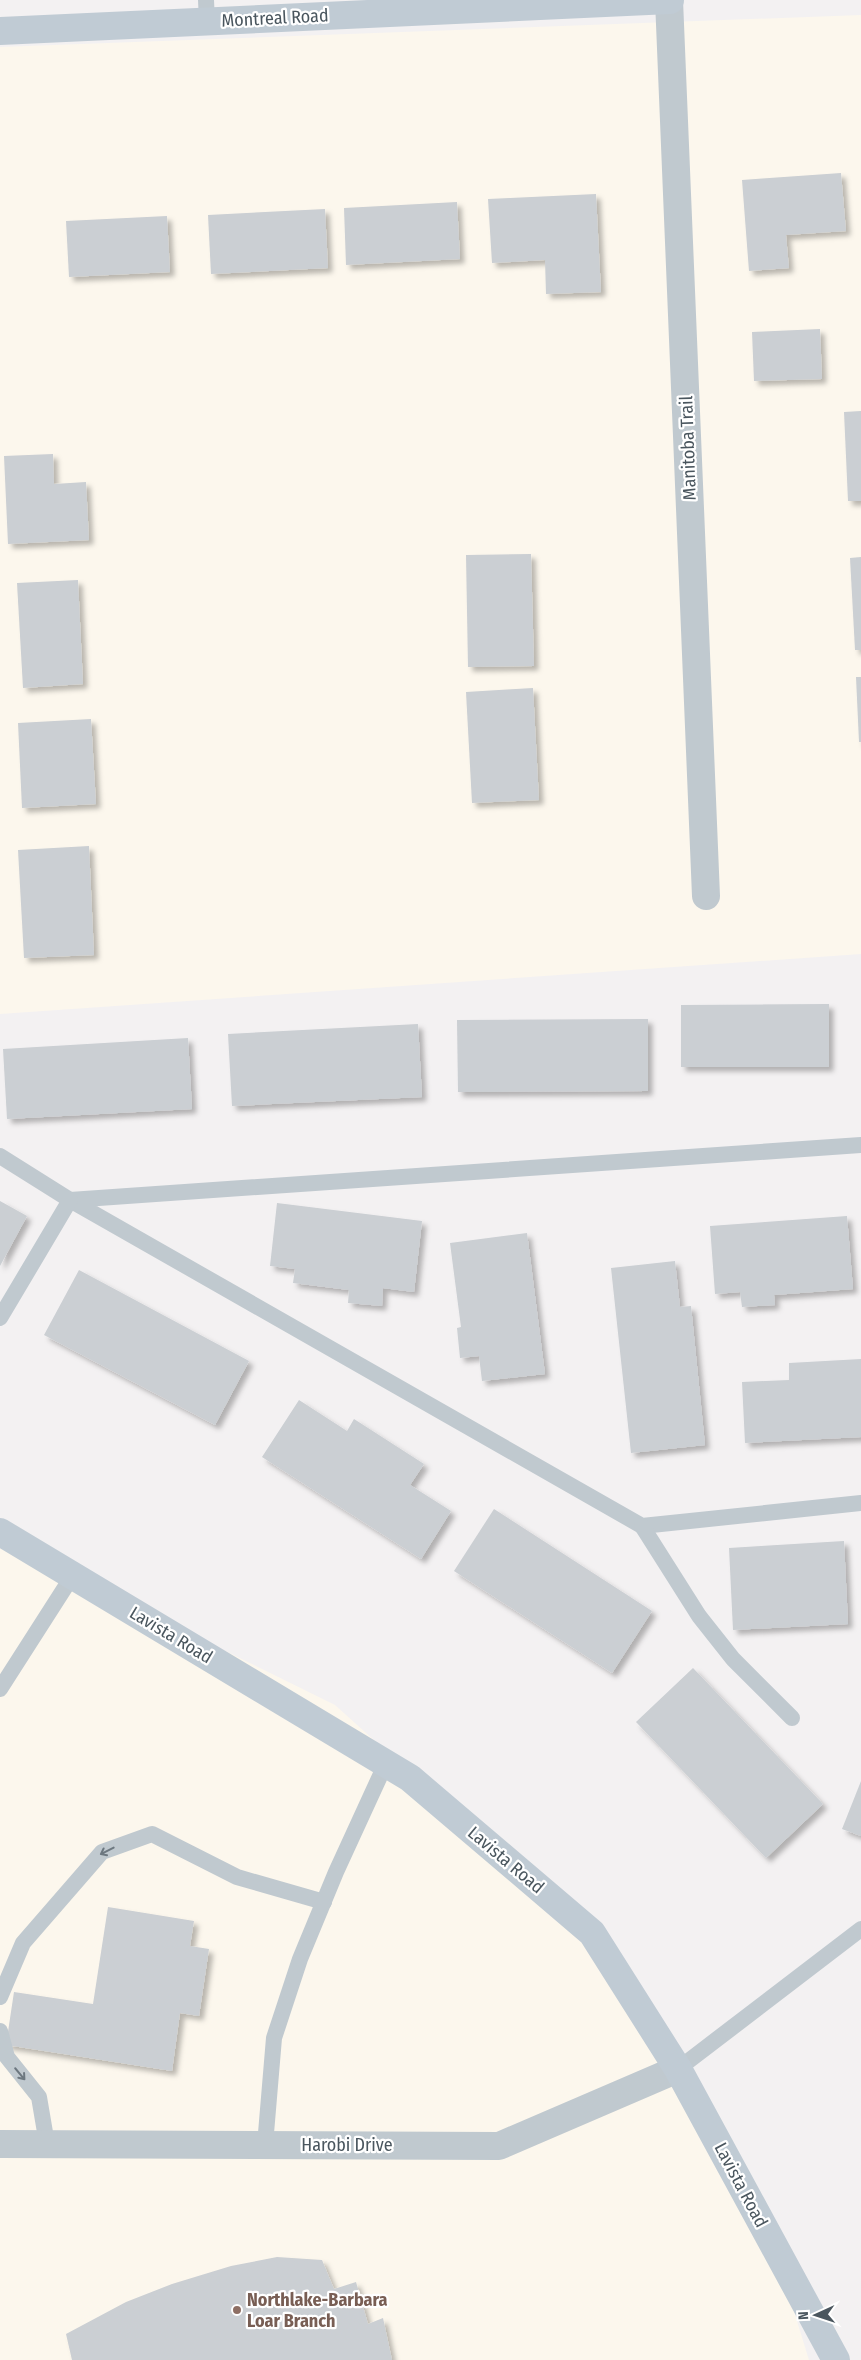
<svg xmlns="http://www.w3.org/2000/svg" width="861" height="2360" viewBox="0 0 861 2360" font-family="'Fira Sans Condensed',sans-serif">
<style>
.commercial{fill:#fcf7ed}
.building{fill:#cbcfd3;filter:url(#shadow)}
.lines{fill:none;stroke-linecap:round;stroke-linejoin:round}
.lane{stroke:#c0c9cf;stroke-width:16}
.street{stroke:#c0c9cf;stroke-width:28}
.secondary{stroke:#c0cbd4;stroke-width:28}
.oneway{stroke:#6d7880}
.education-dot{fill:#8d6e63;stroke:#fff;stroke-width:2}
.labels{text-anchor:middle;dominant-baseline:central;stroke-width:4.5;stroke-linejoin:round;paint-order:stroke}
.street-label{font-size:18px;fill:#4a565e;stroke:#fff}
.education-label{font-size:18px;font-weight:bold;fill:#785e54;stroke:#fff;text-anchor:start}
</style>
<defs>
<filter id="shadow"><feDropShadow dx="4.5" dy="4.5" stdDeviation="2.5" flood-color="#0004"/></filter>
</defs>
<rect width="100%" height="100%" fill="#f3f1f2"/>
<g class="commercial">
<path d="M861 15V954L0 1014V47Z"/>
<path d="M0 1540 335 1705 589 1934 755 2185 809 2360H0Z"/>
</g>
<g class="building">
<path d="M841 173 846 231 786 235 789 268 749 271 742 180Z"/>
<path d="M596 194 601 292 546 294 545 260 492 263 488 199Z"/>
<path d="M457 202 460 259 346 265 344 208Z"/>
<path d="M325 209 328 268 211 274 208 215Z"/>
<path d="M167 216 170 272 69 277 66 221Z"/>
<path d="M820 329 822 379 754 381 752 332Z"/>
<path d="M861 411V501H848L844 412Z"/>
<path d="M53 454 54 484 86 482 89 540 8 544 4 456Z"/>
<path d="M531 554 534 666 468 667 466 555Z"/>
<path d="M861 557V650H855L850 558Z"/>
<path d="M78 580 83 684 23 688 17 583Z"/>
<path d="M856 677H861V742H859Z"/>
<path d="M533 688 539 800 472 803 466 692Z"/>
<path d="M91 719 96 804 22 808 18 723Z"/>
<path d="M89 846 94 955 24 958 18 850Z"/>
<path d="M829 1004V1067H681V1005Z"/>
<path d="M648 1019V1091L458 1092 457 1020Z"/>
<path d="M418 1024 422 1097 232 1106 228 1034Z"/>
<path d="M188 1038 192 1109 7 1119 3 1049Z"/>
<path d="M0 1201 27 1216 0 1266Z"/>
<path d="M277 1203 422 1221 414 1292 383 1288 382 1306 348 1303 349 1290 293 1283 295 1269 270 1266Z"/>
<path d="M847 1216 853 1289 774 1295 775 1305 742 1307 740 1292 715 1294 710 1226Z"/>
<path d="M527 1233 545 1374 482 1381 479 1356 460 1358 457 1328 461 1327 450 1243Z"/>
<path d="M675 1261 680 1307 691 1306 705 1445 631 1453 611 1268Z"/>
<path d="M79 1270 249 1361 215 1425 44 1335Z"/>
<path d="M861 1359V1437L745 1443 742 1382 789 1380V1363Z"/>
<path d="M299 1400 347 1431 354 1419 424 1464 410 1485 451 1511 421 1559 262 1457Z"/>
<path d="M494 1509 652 1611 612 1673 454 1571Z"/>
<path d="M844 1541 848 1624 733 1630 729 1548Z"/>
<path d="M693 1668 823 1804 766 1858 636 1722Z"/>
<path d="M861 1781V1836L842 1829Z"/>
<path d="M108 1907 194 1921 190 1946 209 1949 199 2016 180 2013 172 2071 6 2045 14 1992 93 2004Z"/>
<path d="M277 2257 322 2260 334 2289 356 2282 368 2324 383 2318 392 2360H72L66 2334 126 2302 172 2284 231 2266Z"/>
</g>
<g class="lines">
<g class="lane">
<path d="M206 0 207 22"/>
<path d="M861 1145 70 1200 642 1526 861 1503"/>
<path d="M0 1156 70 1200 0 1318"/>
<path d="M642 1526 699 1616 733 1659 792 1718"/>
<path d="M0 1689 73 1575"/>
<path d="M0 1997 23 1943 102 1852 152 1834 237 1877 324 1902"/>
<path d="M0 2031 7 2057 39 2097 47 2144"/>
<path d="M678 2069 861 1929"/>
<path d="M265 2145 274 2038 300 1959 336 1872 386 1763"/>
</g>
<g class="street">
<path d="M669 0 706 896"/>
<path d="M0 2144 499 2146 678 2069"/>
</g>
<g class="secondary">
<path d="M0 31 670 0"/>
<path d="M0 1532 410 1778 592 1933 678 2069 836 2360"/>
</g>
</g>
<defs><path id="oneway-shaft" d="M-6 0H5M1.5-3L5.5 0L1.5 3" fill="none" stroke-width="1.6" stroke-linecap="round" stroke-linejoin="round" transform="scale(1.25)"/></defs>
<g class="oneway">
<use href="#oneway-shaft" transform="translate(107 1851) rotate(153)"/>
<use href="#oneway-shaft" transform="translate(20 2074) rotate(50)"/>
</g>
<circle class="education-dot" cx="237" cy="2310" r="5"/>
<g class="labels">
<g class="street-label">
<text transform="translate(275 18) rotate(-3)">Montreal Road</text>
<text transform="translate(688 448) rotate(-92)">Manitoba Trail</text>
<text transform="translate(171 1635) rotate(31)">Lavista Road</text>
<text transform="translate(506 1860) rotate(40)">Lavista Road</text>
<text x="347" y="2145">Harobi Drive</text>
<text transform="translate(741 2185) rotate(62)">Lavista Road</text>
</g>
<g class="education-label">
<text x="247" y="2300">Northlake-Barbara<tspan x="247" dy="21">Loar Branch</tspan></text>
</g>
</g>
<g transform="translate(816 2315) rotate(267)" stroke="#ffffff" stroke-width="4" paint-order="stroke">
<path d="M0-4L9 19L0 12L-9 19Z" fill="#4a565e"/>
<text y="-8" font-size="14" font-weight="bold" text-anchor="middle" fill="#4a565e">N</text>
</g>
</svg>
